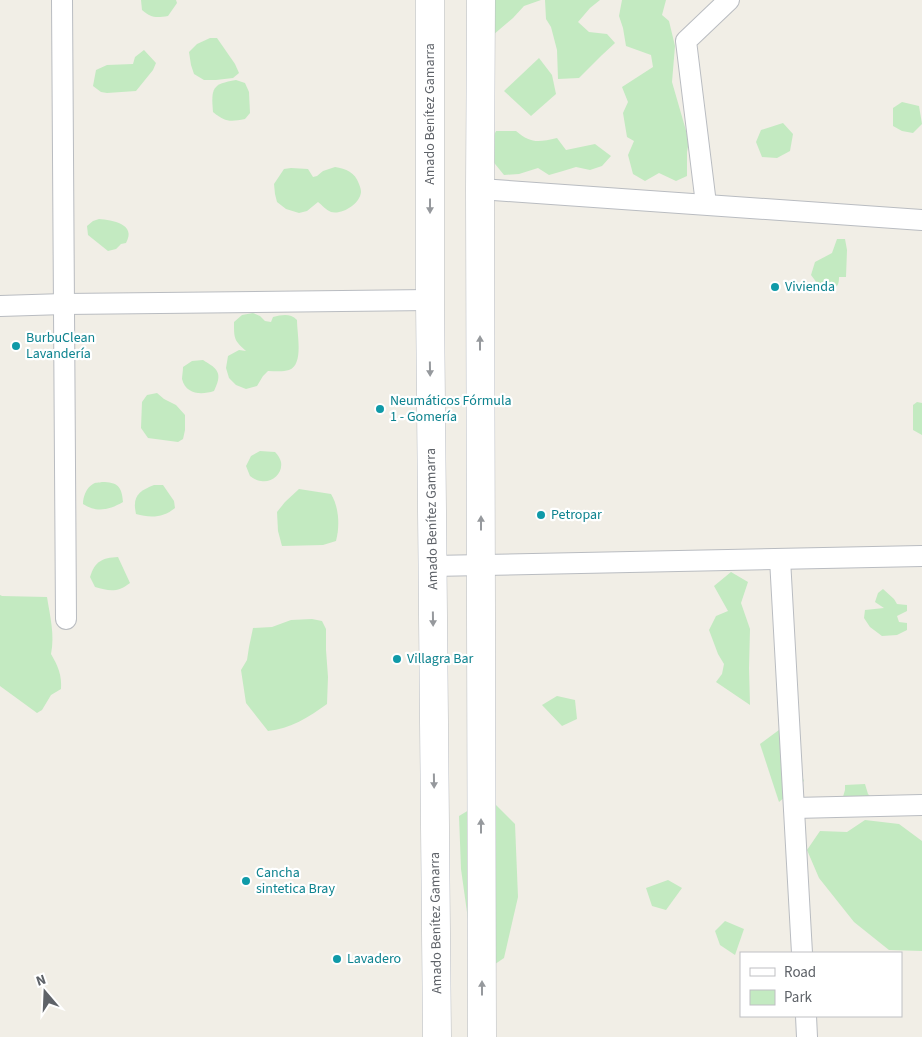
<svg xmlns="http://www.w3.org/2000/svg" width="922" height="1037" viewBox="0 0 922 1037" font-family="'Source Sans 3',sans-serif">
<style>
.green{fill:#c3eac1}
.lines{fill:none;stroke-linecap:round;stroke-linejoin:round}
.minor-casing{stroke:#b9bcc1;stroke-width:22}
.secondary-casing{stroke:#b9bdc3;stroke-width:29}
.minor{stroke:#fff;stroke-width:20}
.secondary{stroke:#fff;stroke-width:28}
.oneway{fill:#96999d}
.culture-dot{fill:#0f9aa8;stroke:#fff;stroke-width:2}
.labels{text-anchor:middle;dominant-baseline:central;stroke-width:4.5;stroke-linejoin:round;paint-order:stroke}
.street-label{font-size:14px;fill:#5e6268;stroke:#fff}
.culture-label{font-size:14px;fill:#0d838f;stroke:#fff;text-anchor:start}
</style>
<rect width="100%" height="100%" fill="#f1eee6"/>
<g class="green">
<path d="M141 0H176L177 3 168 16C156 18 151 18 142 10Z"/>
<path d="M481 0H541L524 6 513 18 493 35Z"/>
<path d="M545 0H600L590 8 578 22 589 32 607 34 615 43 602 55 579 78 558 79 557 50 551 27 546 19Z"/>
<path d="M622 0H666L662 15 669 21 675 46 672 82 689 141 687 152V176L676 181 659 173 645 181 633 174 628 155 634 141 627 137 623 113 628 102 622 87 653 67 651 55 626 46 623 28 619 16Z"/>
<path d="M210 38H217L235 64 239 73 233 78 216 80H204L194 74 191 65 189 52 197 44Z"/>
<path d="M144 50 156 63 153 70 136 91 107 93 101 92 93 86 96 70 107 65 133 64 135 57Z"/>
<path d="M539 58 552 75 556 94 531 116 504 91Z"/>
<path d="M236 80 245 83 249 92 250 113 245 119C230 122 225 122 213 112 211 88 212 84 236 80Z"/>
<path d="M902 102 919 106 922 124 913 133 902 131 893 126V108Z"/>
<path d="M783 123 793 134 790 151 777 158 762 157 756 142 761 130Z"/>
<path d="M496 131H516C531 144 539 142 557 138L566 150 595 144 611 156 602 166 590 170 576 167 563 171 549 175 538 168 519 174 504 175 491 159 488 147Z"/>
<path d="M335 167C346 169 355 172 359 184 360 187 361 189 361 192 360 204 342 215 331 212 326 210 322 205 318 202L307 211 299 213 286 209 277 202 275 194 274 184 284 169 291 168 308 169 313 177 317 176 323 171Z"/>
<path d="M99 219C112 220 137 224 126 243L121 244 116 249 108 251 88 235 87 226 93 221Z"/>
<path d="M837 239H845L847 250 846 277H839C839 290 834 287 823 291L811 275 815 262 832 253Z"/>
<path d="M253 313 260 316 265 321 271 322 273 317C282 315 290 313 297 320 297 334 304 365 289 370 283 372 275 371 268 371L263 376 257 386 246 389 236 385 229 378 226 368 228 356 239 350 246 351C234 340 234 339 234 322L242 315Z"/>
<path d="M203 360C218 369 223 373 214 391 202 395 186 395 182 379 182 376 183 371 183 367L192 361Z"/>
<path d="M157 393 164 399 176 405 185 415V430L183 439 178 442 148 438 141 428 142 402 147 395Z"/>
<path d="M917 402 922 403V435L913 430V405Z"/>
<path d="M260 451 275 452C278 455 280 458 281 462 283 474 272 483 261 481 257 481 253 478 250 476L246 466 251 456Z"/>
<path d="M102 482C117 482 122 486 123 502 109 510 97 513 83 504 83 497 86 488 93 484 95 482 99 483 102 482Z"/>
<path d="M154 485H163L174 501 175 508C163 518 150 518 136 514 132 496 139 491 154 485Z"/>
<path d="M299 489 331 494C339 507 340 526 336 541L323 545 282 546 278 531 277 512 285 502Z"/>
<path d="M118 557 130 583C117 593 109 591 95 587L90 577C95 561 102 558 118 557Z"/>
<path d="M731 572 748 582 741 603 750 629 749 668 750 705 716 682 722 674 724 664 718 654 709 630 716 616 728 611 714 586Z"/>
<path d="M883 589 894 599 897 604 907 605V611L897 616 899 622 907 623V630L897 635 882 636 870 627 864 618 865 610 884 608 875 602 878 593Z"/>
<path d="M0 595 2 596 47 597C50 616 55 635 51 654 58 666 62 675 61 689L51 695 42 710 37 713 0 686Z"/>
<path d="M312 619 322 621 326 629V650L328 677 327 704C309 717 290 729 268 731L246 703 241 670 247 660 249 647 253 628 272 627 291 620Z"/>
<path d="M557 696 575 700 577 719 562 726 542 705Z"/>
<path d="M783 727 804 781 779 802 760 744Z"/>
<path d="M865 784 868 794 872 798 842 800 845 790V785Z"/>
<path d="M489 798 515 824 518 897 504 958 476 977 461 869 459 816Z"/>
<path d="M865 820 899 824 922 841V951L889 950 854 922 819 878 807 850 820 831 847 832Z"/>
<path d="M668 880 682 888 666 910 652 906 646 888Z"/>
<path d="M725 921 744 929 735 955 720 945 715 931Z"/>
</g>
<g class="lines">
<defs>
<g id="minor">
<path d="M62 0 66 619"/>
<path d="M480 189 922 220"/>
<path d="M706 204 686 41 729 0"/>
<path d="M0 306 64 304 430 300"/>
<path d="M780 559 802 953"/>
<path d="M432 566 922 556"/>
<path d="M794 808 922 805"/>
<path d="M806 1016 807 1037"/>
</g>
<g id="secondary">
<path d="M430 0V300L437 1037"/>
<path d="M481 0 480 189 482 1037"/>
</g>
</defs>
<use href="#minor" class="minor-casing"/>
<use href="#secondary" class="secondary-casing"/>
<use href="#minor" class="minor"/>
<use href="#secondary" class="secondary"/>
</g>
<defs><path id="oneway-solid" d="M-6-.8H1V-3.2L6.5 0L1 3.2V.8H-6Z" transform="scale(1.25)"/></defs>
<g class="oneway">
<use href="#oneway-solid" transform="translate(430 206) rotate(90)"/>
<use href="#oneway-solid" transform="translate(480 343) rotate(-90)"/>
<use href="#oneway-solid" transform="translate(430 369) rotate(89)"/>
<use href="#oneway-solid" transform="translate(481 523) rotate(-90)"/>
<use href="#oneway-solid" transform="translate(433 619) rotate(89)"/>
<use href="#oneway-solid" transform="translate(434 781) rotate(89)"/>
<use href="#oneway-solid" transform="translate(481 826) rotate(-90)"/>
<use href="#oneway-solid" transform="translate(482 988) rotate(-90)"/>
</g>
<g class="culture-dot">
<circle cx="775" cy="287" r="5"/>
<circle cx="16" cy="346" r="5"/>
<circle cx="380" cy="409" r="5"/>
<circle cx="541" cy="515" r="5"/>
<circle cx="397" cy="659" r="5"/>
<circle cx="246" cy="881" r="5"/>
<circle cx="337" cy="959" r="5"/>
</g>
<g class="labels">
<g class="street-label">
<text transform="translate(430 114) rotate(-90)">Amado Benítez Gamarra</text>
<text transform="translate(432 519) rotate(-91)">Amado Benítez Gamarra</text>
<text transform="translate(436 923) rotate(-91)">Amado Benítez Gamarra</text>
</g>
<g class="culture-label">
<text x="785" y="287">Vivienda</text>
<text x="26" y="338">BurbuClean<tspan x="26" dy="16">Lavandería</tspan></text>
<text x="390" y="401">Neumáticos Fórmula<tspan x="390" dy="16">1 - Gomería</tspan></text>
<text x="551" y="515">Petropar</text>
<text x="407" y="659">Villagra Bar</text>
<text x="256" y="873">Cancha<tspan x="256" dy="16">sintetica Bray</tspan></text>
<text x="347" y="959">Lavadero</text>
</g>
</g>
<rect x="740" y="952" width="162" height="65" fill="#ffffff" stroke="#bfc0c3"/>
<rect x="750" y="968" width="25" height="8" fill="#ffffff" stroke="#bfc0c3"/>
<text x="784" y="977" font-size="15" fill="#5e6268">Road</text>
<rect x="750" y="990" width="25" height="15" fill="#c3eac1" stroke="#bfc0c3"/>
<text x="784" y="1002" font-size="15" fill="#5e6268">Park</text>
<g transform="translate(45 992) rotate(341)" stroke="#ffffff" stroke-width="4" paint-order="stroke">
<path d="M0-4L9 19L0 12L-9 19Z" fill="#5e6268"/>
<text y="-8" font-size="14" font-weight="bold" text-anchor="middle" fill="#5e6268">N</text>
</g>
</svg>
